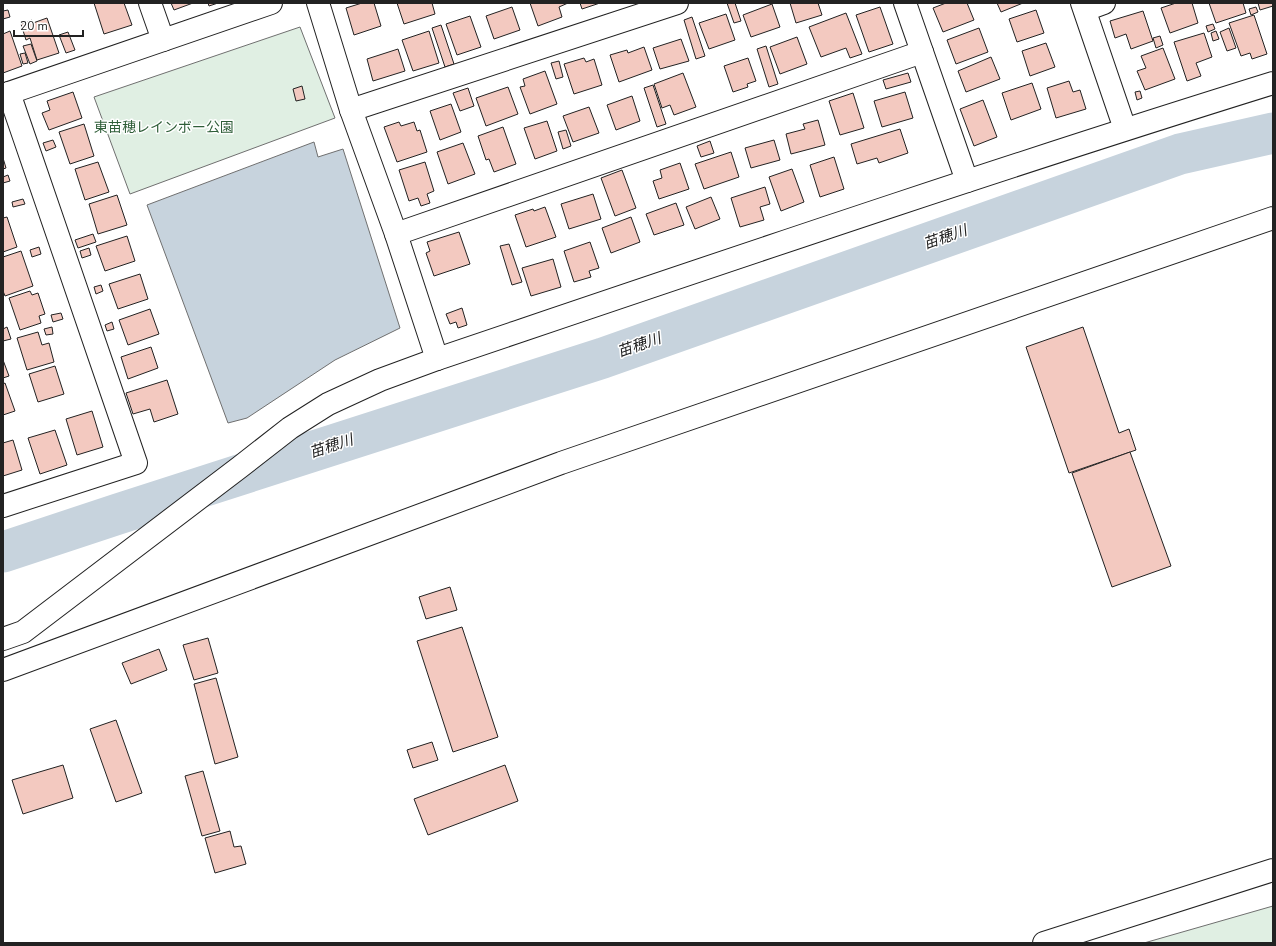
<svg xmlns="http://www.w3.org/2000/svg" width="1276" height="946" viewBox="0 0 1276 946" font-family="'Nunito Sans','Noto Sans JP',sans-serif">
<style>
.green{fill:#e0efe3;stroke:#6f6f6f}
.water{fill:#c7d3dd;stroke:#6f6f6f}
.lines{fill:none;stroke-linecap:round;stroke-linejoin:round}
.river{stroke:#c7d3dd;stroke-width:41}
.building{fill:#f3c9c0;stroke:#222}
.minor-casing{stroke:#222;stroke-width:24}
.minor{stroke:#fff;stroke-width:22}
.labels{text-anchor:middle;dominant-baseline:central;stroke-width:3;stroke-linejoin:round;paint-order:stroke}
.park-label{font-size:14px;fill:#2f5e38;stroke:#fff}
.water-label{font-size:15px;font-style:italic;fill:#222;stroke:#fff}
</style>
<rect width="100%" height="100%" fill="#fff"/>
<g class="green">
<path d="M300 27 335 118 130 194 94 97Z"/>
<path d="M1273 906V943H1144Z"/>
</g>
<path class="water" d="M314 142 318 157 343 149 400 328 335 360 247 418 228 423 147 205Z"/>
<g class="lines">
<path class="river" d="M3 552 118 514 603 358 1180 154 1273 133"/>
</g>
<g class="building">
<path d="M94 3H124L132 25 104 34Z"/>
<path d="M171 3H193L174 10Z"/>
<path d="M208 3H218L209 6Z"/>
<path d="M362 3H374L381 26 354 35 346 8Z"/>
<path d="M397 3H432L435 14 404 24Z"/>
<path d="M530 3H568L559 7 562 17 538 26Z"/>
<path d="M580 3H600L582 9Z"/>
<path d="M727 3H735L741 21 734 23Z"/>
<path d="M790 3H818L822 15 796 23Z"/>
<path d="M946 3H967L974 20 943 32 933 8Z"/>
<path d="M997 3H1023L1001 12Z"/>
<path d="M1176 3H1192L1198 23 1170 33 1161 8Z"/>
<path d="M1209 3H1243L1246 13 1216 23Z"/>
<path d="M1258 3H1273V6L1260 10Z"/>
<path d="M772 4 780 27 751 37 743 15Z"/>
<path d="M512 7 520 30 494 39 486 16Z"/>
<path d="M880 7 893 44 869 52 856 15Z"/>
<path d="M1256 7 1258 12 1251 15 1249 9Z"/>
<path d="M8 10 10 17 3 19V11Z"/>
<path d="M1036 10 1044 33 1017 42 1009 19Z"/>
<path d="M1143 11 1153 41 1131 49 1126 34 1115 38 1110 21Z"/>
<path d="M846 13 862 54 850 58 846 48 821 57 809 27Z"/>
<path d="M726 14 735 40 709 49 699 23Z"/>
<path d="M1254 15 1267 54 1252 59 1250 53 1241 56 1229 23Z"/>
<path d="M470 16 481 47 457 55 446 24Z"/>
<path d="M692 17 705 56 696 59 684 20Z"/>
<path d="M47 18 59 53 37 60 30 38 26 40 21 24 32 20 33 23Z"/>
<path d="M1213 24 1215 29 1208 32 1206 26Z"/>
<path d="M441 25 454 64 445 67 432 28Z"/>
<path d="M979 28 988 52 956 64 947 40Z"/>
<path d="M1229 28 1236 48 1227 51 1220 32Z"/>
<path d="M10 31 22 66 3 73V34Z"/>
<path d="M429 31 439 63 413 71 402 40Z"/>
<path d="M1216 31 1219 39 1213 41 1211 33Z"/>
<path d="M68 32 75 50 66 53 59 35Z"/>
<path d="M1204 33 1212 57 1196 63 1201 76 1187 81 1174 42Z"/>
<path d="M1160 36 1163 45 1156 48 1153 38Z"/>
<path d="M797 37 807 64 780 74 770 47Z"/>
<path d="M681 39 689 61 660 69 653 48Z"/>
<path d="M1046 43 1055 67 1030 76 1022 51Z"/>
<path d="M31 44 37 61 30 64 23 46Z"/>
<path d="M766 46 778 84 769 87 757 49Z"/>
<path d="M644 47 652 70 619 82 610 55 627 50 628 53Z"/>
<path d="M1163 48 1175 79 1145 90 1137 71 1146 68 1141 56Z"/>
<path d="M398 49 405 71 373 81 367 59Z"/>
<path d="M25 53 28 63 23 64 20 54Z"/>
<path d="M991 57 1000 79 966 92 958 71Z"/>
<path d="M584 58 586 62 594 59 602 85 574 94 564 64Z"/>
<path d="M748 58 756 81 747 84 748 87 733 92 724 66Z"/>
<path d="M559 61 563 77 556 79 551 63Z"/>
<path d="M545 71 557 104 530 114 520 87 525 86 523 79Z"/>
<path d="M683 73 696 107 674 115 670 105 662 108 654 84Z"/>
<path d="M908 73 911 82 886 89 883 80Z"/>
<path d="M1069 81 1073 92 1080 90 1086 109 1056 118 1047 88Z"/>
<path d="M1032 83 1041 109 1011 120 1002 93Z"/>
<path d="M653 85 666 124 657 127 644 88Z"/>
<path d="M302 86 305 99 296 101 293 89Z"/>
<path d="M508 87 518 114 486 126 476 98Z"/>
<path d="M468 88 474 106 460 111 453 93Z"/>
<path d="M1140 91 1142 98 1137 100 1135 92Z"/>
<path d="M73 92 82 118 49 130 42 113 50 110 47 101Z"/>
<path d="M905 92 913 118 882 127 874 101Z"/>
<path d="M853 93 864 128 840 135 829 101Z"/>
<path d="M632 96 640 121 616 130 607 105Z"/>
<path d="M983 100 997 137 974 146 960 109Z"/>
<path d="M451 104 461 132 440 140 430 111Z"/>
<path d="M589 107 599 133 573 142 563 116Z"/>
<path d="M818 120 825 145 791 154 786 134 805 129 803 124Z"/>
<path d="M547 121 557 151 535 159 524 128Z"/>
<path d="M399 122 401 126 414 122 417 131 420 130 427 152 397 162 384 127Z"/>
<path d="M84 124 94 156 70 164 59 132Z"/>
<path d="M503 127 516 164 494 172 489 159 486 160 478 136Z"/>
<path d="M900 129 908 153 879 163 877 158 857 164 851 144Z"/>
<path d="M566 130 571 146 563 149 558 132Z"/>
<path d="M53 140 56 147 46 151 43 143Z"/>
<path d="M774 140 780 160 751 168 745 148Z"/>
<path d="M710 141 714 153 701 157 697 146Z"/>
<path d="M463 143 475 174 448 184 437 152Z"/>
<path d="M731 152 739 177 704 189 695 164Z"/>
<path d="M834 157 844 189 820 197 810 165Z"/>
<path d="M3 158 6 168 3 169Z"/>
<path d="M98 162 109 192 85 200 75 169Z"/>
<path d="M425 162 434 191 427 194 430 203 421 206 418 198 409 201 399 170Z"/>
<path d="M680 163 689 189 659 199 653 181 662 178 660 170Z"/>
<path d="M792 169 804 202 781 211 769 177Z"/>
<path d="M622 170 636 208 615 216 601 178Z"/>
<path d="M8 175 10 181 3 183V177Z"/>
<path d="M765 187 770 204 760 207 764 220 740 227 731 198Z"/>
<path d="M593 194 601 219 569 229 561 204Z"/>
<path d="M117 195 127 225 98 234 89 204Z"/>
<path d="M711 197 720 219 695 229 686 207Z"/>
<path d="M23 199 25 204 13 207 12 202Z"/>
<path d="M676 203 684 225 654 235 646 214Z"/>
<path d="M545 207 556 237 526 247 515 215 533 209 534 211Z"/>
<path d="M7 217 17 247 3 252V218Z"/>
<path d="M631 217 640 242 611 253 602 228Z"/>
<path d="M459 232 470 264 434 276 426 253 430 251 427 242Z"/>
<path d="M93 234 96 242 78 248 75 240Z"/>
<path d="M127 236 135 261 105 271 96 246Z"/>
<path d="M590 242 599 268 589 271 591 277 574 282 564 251Z"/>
<path d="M509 244 522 282 512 285 500 246Z"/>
<path d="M39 247 41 254 32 257 30 250Z"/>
<path d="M89 248 91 255 82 258 80 251Z"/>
<path d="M21 251 33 286 5 296 3 291V257Z"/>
<path d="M553 259 561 287 531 296 522 268Z"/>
<path d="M140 274 148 299 118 309 109 284Z"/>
<path d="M101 285 103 291 96 294 94 287Z"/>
<path d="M30 291 32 295 38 293 45 314 39 316 41 323 20 330 9 298Z"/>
<path d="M462 308 467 325 458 328 456 322 450 324 446 314Z"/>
<path d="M150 309 159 334 128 345 119 320Z"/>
<path d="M61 313 63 319 53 322 51 315Z"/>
<path d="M112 322 114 329 107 331 105 325Z"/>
<path d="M7 327 11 339 3 341V329Z"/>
<path d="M52 327 53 334 46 335 44 329Z"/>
<path d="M1083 327 1119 433 1129 429 1136 450 1069 473 1026 347Z"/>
<path d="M38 332 42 345 49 343 54 362 27 370 17 338Z"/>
<path d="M151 347 158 368 128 379 121 357Z"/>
<path d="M3 360 9 376 3 378Z"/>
<path d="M55 366 64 394 38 402 29 374Z"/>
<path d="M167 380 178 414 154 422 150 409 133 414 126 393Z"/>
<path d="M5 383 15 411 3 415V384Z"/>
<path d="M92 411 103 447 77 455 66 419Z"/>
<path d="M55 430 67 465 40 474 28 438Z"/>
<path d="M13 440 22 470 3 476V443Z"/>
<path d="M1130 452 1171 566 1112 587 1072 473Z"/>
<path d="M450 587 457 610 426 619 419 597Z"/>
<path d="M462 627 498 737 453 752 417 641Z"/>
<path d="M208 638 218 673 194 680 183 645Z"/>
<path d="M159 649 167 670 131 684 122 663Z"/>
<path d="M216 678 238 757 215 764 194 684Z"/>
<path d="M116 720 142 793 116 802 90 729Z"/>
<path d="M432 742 438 760 413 768 407 750Z"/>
<path d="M63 765 73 798 23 814 12 780Z"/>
<path d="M505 765 518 801 428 835 414 799Z"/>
<path d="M203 771 220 831 202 836 185 776Z"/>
<path d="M230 831 234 847 241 846 246 864 215 873 205 838Z"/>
</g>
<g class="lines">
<defs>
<g id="minor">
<path d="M150 3 163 40"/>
<path d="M318 3 351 110 396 234 437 359"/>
<path d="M905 3 967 181"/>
<path d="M1082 3 1125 129"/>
<path d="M1085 10 1104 3"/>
<path d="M3 95 271 3"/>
<path d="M351 110 677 3"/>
<path d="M396 234 922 52"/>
<path d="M3 506 136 463 9 93"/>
<path d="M3 639 23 632 240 467 290 428 328 404 380 380 437 359C715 265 993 170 1273 83"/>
<path d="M3 670 561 463 1273 218"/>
<path d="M1044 943 1273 870"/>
</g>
</defs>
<use href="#minor" class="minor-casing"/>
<use href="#minor" class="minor"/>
</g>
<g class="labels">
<g class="park-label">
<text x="164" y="127">東苗穂レインボー公園</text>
</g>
<g class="water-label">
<text transform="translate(945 237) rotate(-19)">苗穂川</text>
<text transform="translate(639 345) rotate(-19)">苗穂川</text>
<text transform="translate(331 446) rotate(-18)">苗穂川</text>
</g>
</g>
<rect width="1276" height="946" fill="none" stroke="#222222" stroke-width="8"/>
<path d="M14 30v6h69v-6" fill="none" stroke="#222222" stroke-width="2"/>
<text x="20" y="30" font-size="12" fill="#222222" stroke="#ffffff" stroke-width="3" paint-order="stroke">20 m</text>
</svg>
